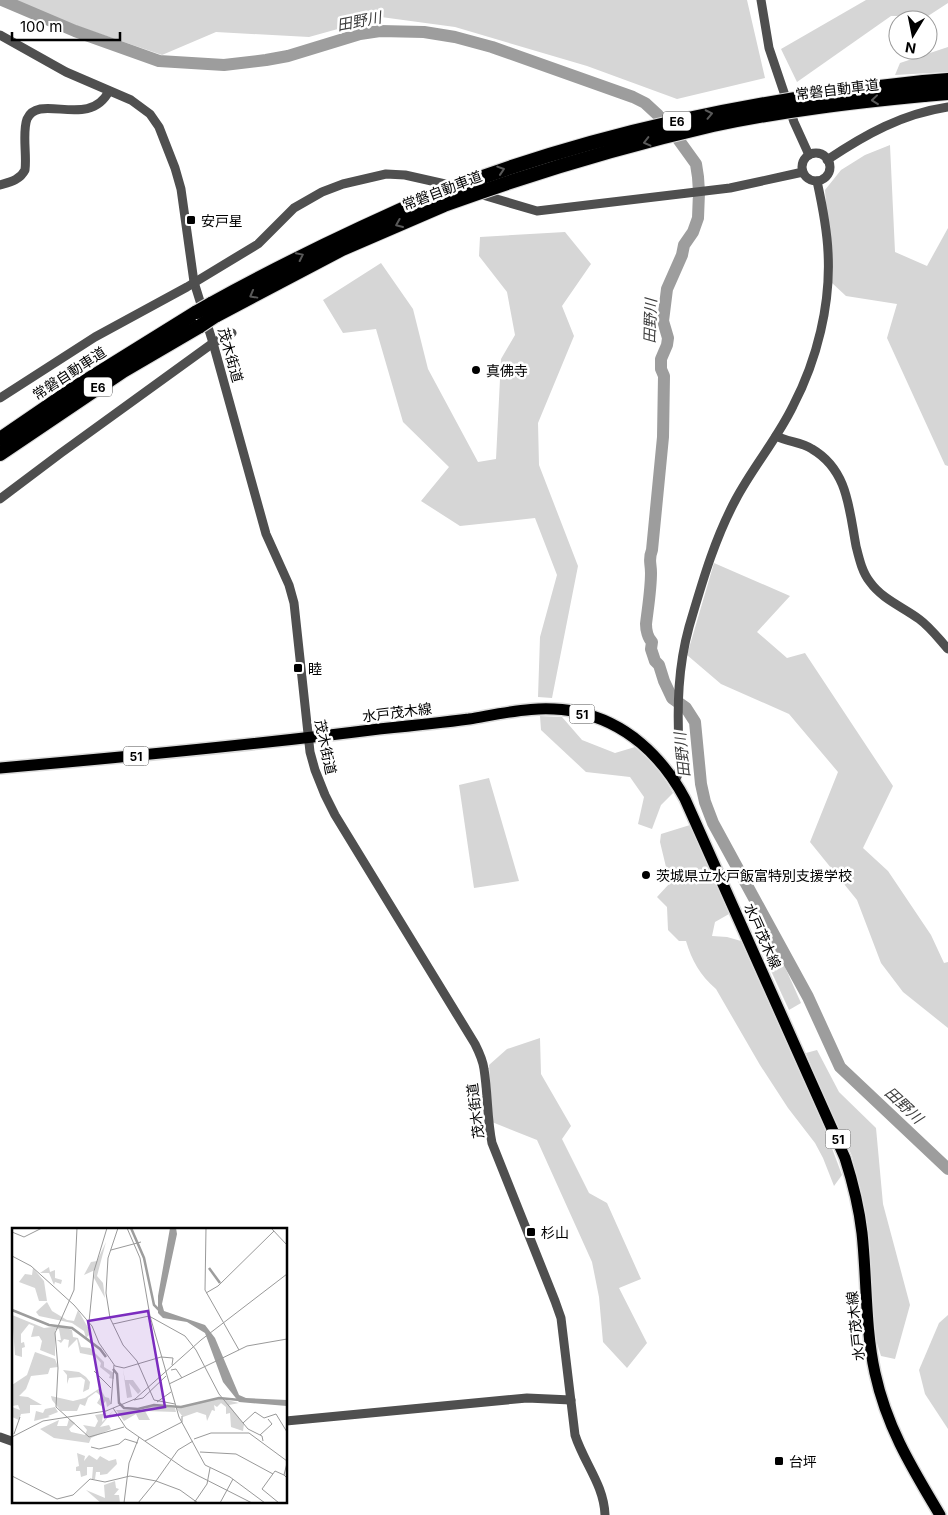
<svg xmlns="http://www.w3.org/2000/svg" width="948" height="1515" viewBox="0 0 948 1515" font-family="Inter,'Noto Sans JP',sans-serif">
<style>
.green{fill:#d6d6d6}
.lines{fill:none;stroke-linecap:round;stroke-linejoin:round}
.river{stroke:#9d9d9d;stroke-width:12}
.major-casing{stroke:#dbdbdb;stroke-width:14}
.highway-casing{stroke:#dbdbdb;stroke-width:16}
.minor{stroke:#4f4f4f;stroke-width:9}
.major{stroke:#000;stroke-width:11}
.highway{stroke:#000;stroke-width:14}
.highway-bridge-casing{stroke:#dbdbdb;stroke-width:16;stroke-linecap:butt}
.highway-bridge{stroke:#000;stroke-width:14}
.oneway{stroke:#595959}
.poi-dot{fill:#000;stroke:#fff;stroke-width:2}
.labels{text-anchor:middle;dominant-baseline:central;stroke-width:5;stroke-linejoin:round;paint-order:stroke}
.shield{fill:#fff;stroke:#4c4c4c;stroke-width:1}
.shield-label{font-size:12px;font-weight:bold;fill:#000}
.street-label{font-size:14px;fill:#000;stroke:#fff}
.poi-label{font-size:14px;fill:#000;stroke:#fff;text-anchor:start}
.water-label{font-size:15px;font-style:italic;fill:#3e3e3e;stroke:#fff}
.inset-river{fill:none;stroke:#9d9d9d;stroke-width:2.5}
.inset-road{fill:none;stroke:#999;stroke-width:1}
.view{fill:#7b2cbf;fill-opacity:0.15;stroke:#7b2cbf;stroke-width:2.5}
.inset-edge{fill:none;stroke:#000;stroke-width:2.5}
</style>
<rect width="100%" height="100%" fill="#fff"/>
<g class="green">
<path d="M9 0H747L765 78 677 99 587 66 455 27 381 17 309 37 216 32 162 55 80 27Z"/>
<path d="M866 0H948V3L928 16H891L797 82 781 49Z"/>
<path d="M948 47V72L895 75 900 63Z"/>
<path d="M890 145 895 252 927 266 948 228V466L945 465 887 338 897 304 846 296 831 282 825 190 841 170 865 155Z"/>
<path d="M565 232 591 264 562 306 574 336 538 423 539 465 578 566 552 698 538 697 540 637 557 575 535 518 460 526 421 501 449 467 403 422 376 329 343 333 323 300 381 263 413 309 428 369 478 462 496 459 501 359 515 335 507 292 479 256 480 237Z"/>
<path d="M714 563 790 596 757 632 787 658 805 653 893 786 863 848 888 871 931 935 944 963 948 962V1028L903 992 881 963 857 900 810 842 838 772 789 714 721 684 687 655Z"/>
<path d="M540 716 562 717 582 740 615 753 635 747C651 761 663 774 673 793L661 805 652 829 638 824 644 797 630 777 586 772 541 730Z"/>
<path d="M489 778 519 881 474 888 459 785Z"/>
<path d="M690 825 729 914 715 922 712 936 727 937 741 941 824 1127 842 1175 834 1186 823 1158 815 1143 788 1108 760 1065 716 989C700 975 692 961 686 941H679L668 930 667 907 657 897 669 884 663 872 666 867 660 842 661 834Z"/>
<path d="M769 931 801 1003 789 1010 760 947Z"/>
<path d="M540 1038 541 1074 571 1126 562 1139 589 1193 607 1203 641 1279 619 1288 647 1343 627 1368 603 1342 599 1297 592 1262 537 1140 492 1122 489 1065 507 1049Z"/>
<path d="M817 1050 839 1092 876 1128 883 1204 910 1305 895 1359 881 1356 875 1337 867 1234 852 1156 820 1088 806 1053Z"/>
<path d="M948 1315V1429L925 1394 919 1370 939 1323Z"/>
</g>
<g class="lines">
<path class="river" d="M2 0 75 31 159 61 224 65 266 60 288 56 360 34 380 31 424 32 455 37 492 47 633 97 645 103 658 115 678 139 696 164 698 177 699 192 698 218 693 232 684 245 682 255 667 289 663 321 668 338 667 345 661 359V369L664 376 663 437 652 550C648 560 651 562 651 573 651 589 648 607 646 624 646 630 648 638 652 642L651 649 655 661 659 665 664 681 672 698 686 708 695 722 701 784 705 802 713 823 808 997 840 1067 948 1169"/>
<defs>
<path id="major" d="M0 768C126 757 253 745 379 729 409 726 439 723 469 719 505 713 540 704 577 712 626 722 662 756 685 799L845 1158C853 1183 859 1207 862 1233 867 1279 865 1328 875 1373 887 1428 912 1468 940 1515"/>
<g id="highway">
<path d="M923 82 948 80"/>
<path d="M924 95 948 93"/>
<path d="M211 304C285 263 361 227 439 193"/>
<path d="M215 316 342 249 444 205"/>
<path d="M0 439 73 389 197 312"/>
<path d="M0 454 123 371 200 326"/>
</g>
</defs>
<use href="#major" class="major-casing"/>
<use href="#highway" class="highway-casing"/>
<g class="minor">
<path d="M761 0 769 48 794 122 809 155"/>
<path d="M0 35 66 72 131 100 150 114 159 127 175 168 181 189 194 282 213 343 266 534 289 585 294 603 310 752 315 770 325 795 335 815 475 1044C479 1052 483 1061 484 1069 488 1094 487 1119 492 1143L555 1301 561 1318 575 1435C584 1463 604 1485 605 1515"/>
<circle cx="816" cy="167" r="14"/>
<path d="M827 160C866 134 902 114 948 107"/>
<path d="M0 185C10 182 20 180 25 170 27 155 22 132 27 119 39 92 89 130 109 91"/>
<path d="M476 193 537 211 730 188 803 172"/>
<path d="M0 398 95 337 187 287 258 244 294 208 322 192 343 184 386 174 405 175 454 186"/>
<path d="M776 436C788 442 801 442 812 449 848 470 849 509 856 546 859 558 862 572 870 582 882 599 903 607 919 619 930 627 939 639 948 649"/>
<path d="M0 499 61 453 213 343 232 333"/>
<path d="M675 780C682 771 680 758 679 747 677 706 678 667 689 627 702 583 714 540 736 499 753 467 777 439 793 406 817 360 831 304 828 252 827 228 822 204 817 181"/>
<path d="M286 1421 527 1398 571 1400"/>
<path d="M0 1437 14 1442"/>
</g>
<use href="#major" class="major"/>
<use href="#highway" class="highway"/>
<defs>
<g id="highway-bridge">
<path d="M439 193C597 132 755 100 923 82"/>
<path d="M444 205C532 173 622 146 713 125 783 110 853 102 924 95"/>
<path d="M197 312 211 304"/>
<path d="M200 326 215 316"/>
</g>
</defs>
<use href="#highway-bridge" class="highway-bridge-casing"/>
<use href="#highway-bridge" class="highway-bridge"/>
</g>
<defs><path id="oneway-chevron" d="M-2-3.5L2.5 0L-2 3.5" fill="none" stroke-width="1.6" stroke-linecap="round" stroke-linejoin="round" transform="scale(1.25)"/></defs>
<g class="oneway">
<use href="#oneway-chevron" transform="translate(875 100) rotate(174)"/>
<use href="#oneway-chevron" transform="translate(709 114) rotate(-12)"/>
<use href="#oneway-chevron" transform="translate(647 142) rotate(166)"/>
<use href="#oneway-chevron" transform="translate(501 170) rotate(-18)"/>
<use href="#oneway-chevron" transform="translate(399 224) rotate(157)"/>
<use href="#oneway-chevron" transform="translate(300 256) rotate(-26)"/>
<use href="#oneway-chevron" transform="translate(253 295) rotate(151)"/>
</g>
<g class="poi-dot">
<rect x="186" y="215" width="10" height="10" rx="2.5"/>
<circle cx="476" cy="370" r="5"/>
<rect x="293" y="663" width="10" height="10" rx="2.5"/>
<circle cx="646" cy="875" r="5"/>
<rect x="526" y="1227" width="10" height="10" rx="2.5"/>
<rect x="774" y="1456" width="10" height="10" rx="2.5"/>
</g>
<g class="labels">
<g class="shield">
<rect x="663" y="111.5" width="28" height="19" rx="4"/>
<rect x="84" y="377.5" width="28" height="19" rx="4"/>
<rect x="569.5" y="704.5" width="25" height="19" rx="4"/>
<rect x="123.5" y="746.5" width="25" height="19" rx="4"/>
<rect x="825.5" y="1129.5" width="25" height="19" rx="4"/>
</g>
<g class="shield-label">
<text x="677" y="121">E6</text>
<text x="98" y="387">E6</text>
<text x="582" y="714">51</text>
<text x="136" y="756">51</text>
<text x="838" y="1139">51</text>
</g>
<g class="street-label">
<text transform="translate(837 89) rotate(-7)">常磐自動車道</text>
<text transform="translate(442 190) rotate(-21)">常磐自動車道</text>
<text transform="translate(231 355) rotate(74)">茂木街道</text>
<text transform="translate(69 373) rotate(-33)">常磐自動車道</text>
<text transform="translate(397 712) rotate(-7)">水戸茂木線</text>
<text transform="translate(326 747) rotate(78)">茂木街道</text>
<text transform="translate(763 936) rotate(66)">水戸茂木線</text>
<text transform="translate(475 1111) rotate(-97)">茂木街道</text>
<text transform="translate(855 1326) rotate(-96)">水戸茂木線</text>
</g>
<g class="poi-label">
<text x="201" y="220">安戸星</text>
<text x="486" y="370">真佛寺</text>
<text x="308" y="668">睦</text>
<text x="656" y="875">茨城県立水戸飯富特別支援学校</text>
<text x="541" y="1232">杉山</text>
<text x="789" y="1461">台坪</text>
</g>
<g class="water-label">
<text transform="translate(359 21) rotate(-11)">田野川</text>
<text transform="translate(650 321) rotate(-88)">田野川</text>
<text transform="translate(682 755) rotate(-96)">田野川</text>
<text transform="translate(904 1105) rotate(43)">田野川</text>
</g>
</g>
<g transform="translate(12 1228)">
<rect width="275" height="275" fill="#fff"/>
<path d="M94 14 85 48 91 55 93 70 82 50 83 42 72 47 79 34 85 33ZM37 39 38 44 43 42V50L50 52 49 56 43 54 42 57 37 45H28ZM21 40 32 53 35 73H27L23 60 7 54 13 46 20 47ZM35 74 40 83 55 92 62 93 66 82 79 105 74 110 72 103 60 95 27 88 24 84ZM0 87 32 100 48 98 60 102 61 109 66 110 69 119 78 120 92 134V139L102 145V151L97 150 98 147 88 139 89 135 83 128 68 125 65 111 56 120 57 112 52 111 49 115 45 112H49L47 101 43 102V128L28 122 30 113 27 108 19 109 22 98 17 96 9 106V115L12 114 13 119 10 120V129L3 127ZM23 124 43 131 46 139 38 140 36 146 19 148 14 161 7 168 16 169 30 177H18V185L9 186 7 192 0 189V179L8 182 6 177 0 178V157L15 147ZM111 141 113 152H121L129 163 126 166 117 155 120 169 115 170ZM51 142 67 144 74 149 78 154 77 161 71 164 73 152 69 149 57 150 55 156V147ZM88 160 93 169 97 170 99 176 95 179 94 173 89 178 85 175 89 168 84 164 76 170 73 178 68 176 65 183H49L40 172 39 168 61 173 73 170ZM207 170 227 175 217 177 232 196 231 203 219 199 218 185 214 186V179L209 175 205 179 202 177 203 183 200 182 195 193 194 187 185 184 171 189 164 180ZM142 177 163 180 164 184 133 183 138 192H127L124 186 112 193 104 182H129ZM43 179 46 184 36 188 38 189 22 193 24 183 31 185 33 181ZM102 182 88 199 97 197 99 201 79 210 77 215 42 210 28 201 47 192 45 198H55L57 191 63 195 57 201 59 204 73 207 75 202 71 197 83 199 86 193 83 187 95 185 91 187 90 194ZM65 225 73 228 72 233 77 227 85 232 88 228 97 233 104 231 105 236 95 246 88 247V244H84L83 251H80L81 239H75V247L69 249 68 243H64V239L67 238ZM103 253 104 260 107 261 102 267H107L108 275H89L74 262 93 270 92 257Z" fill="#d6d6d6"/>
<path d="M158 0H164L165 6 150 76 152 83 193 97 203 110 227 167 234 170 275 172V178L227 174 211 154 193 105 175 94 151 90 146 85V68Z" fill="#9d9d9d"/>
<path class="inset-river" d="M119 0 132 30 142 77 149 84M197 40 208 55M0 82 37 97 60 100 88 121 94 129M101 141 105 146 107 175 112 180 126 181 142 177 169 179 207 170 228 172"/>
<path class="inset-road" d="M65 0 62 62 43 105 46 140 44 179 77 209 112 199M106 0 96 30 94 65 98 90 111 117 125 133 142 172 163 176M115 0 128 30 138 88 167 189 193 237 218 249 253 275M194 0 193 62 227 122M259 0 275 17M0 4 12 9 30 0M99 22 129 14M0 28 19 38 62 77 80 98 87 115 103 138 112 140 149 129M194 65 206 58 262 3M77 94 82 43 95 0M101 96 137 88 173 108 184 122 207 166 236 201 250 208 251 213M149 129 161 130 160 137M159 142 164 141 170 150M82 143 99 160M157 156 235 118 275 111M122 172 131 170 154 148M145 174 159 164M99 176 102 137M101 180 114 200 173 241 240 275M231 195 243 184 252 190 264 186 275 204M2 206 8 189M248 207 260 196 256 191M0 209 31 193 94 183 123 171 189 112 275 46M182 211 199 205H237L275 233M133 213 170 194V188M79 219 87 221 107 216 113 211 126 215M188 224 224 226 261 246M275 235 272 247 275 250M0 248 45 271 61 267 78 251 93 254 118 248 144 253 166 222 181 213M112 275 117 235 127 209M126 275 144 253 168 262 186 275M182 275 195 256 198 240M208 275 221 251M267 275 250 261 263 243 272 247"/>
<path class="view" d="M136 83 153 179 93 189 76 93Z"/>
<rect width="275" height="275" class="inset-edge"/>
</g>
<g transform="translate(913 35) rotate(190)"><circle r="24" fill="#ffffff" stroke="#999999"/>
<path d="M0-4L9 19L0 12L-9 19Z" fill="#000000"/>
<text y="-8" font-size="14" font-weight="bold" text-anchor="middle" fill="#000000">N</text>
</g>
<path d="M12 32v8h108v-8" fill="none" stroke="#000000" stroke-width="2.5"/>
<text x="20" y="32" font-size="15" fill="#000000" stroke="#ffffff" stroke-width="4" paint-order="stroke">100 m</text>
</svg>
